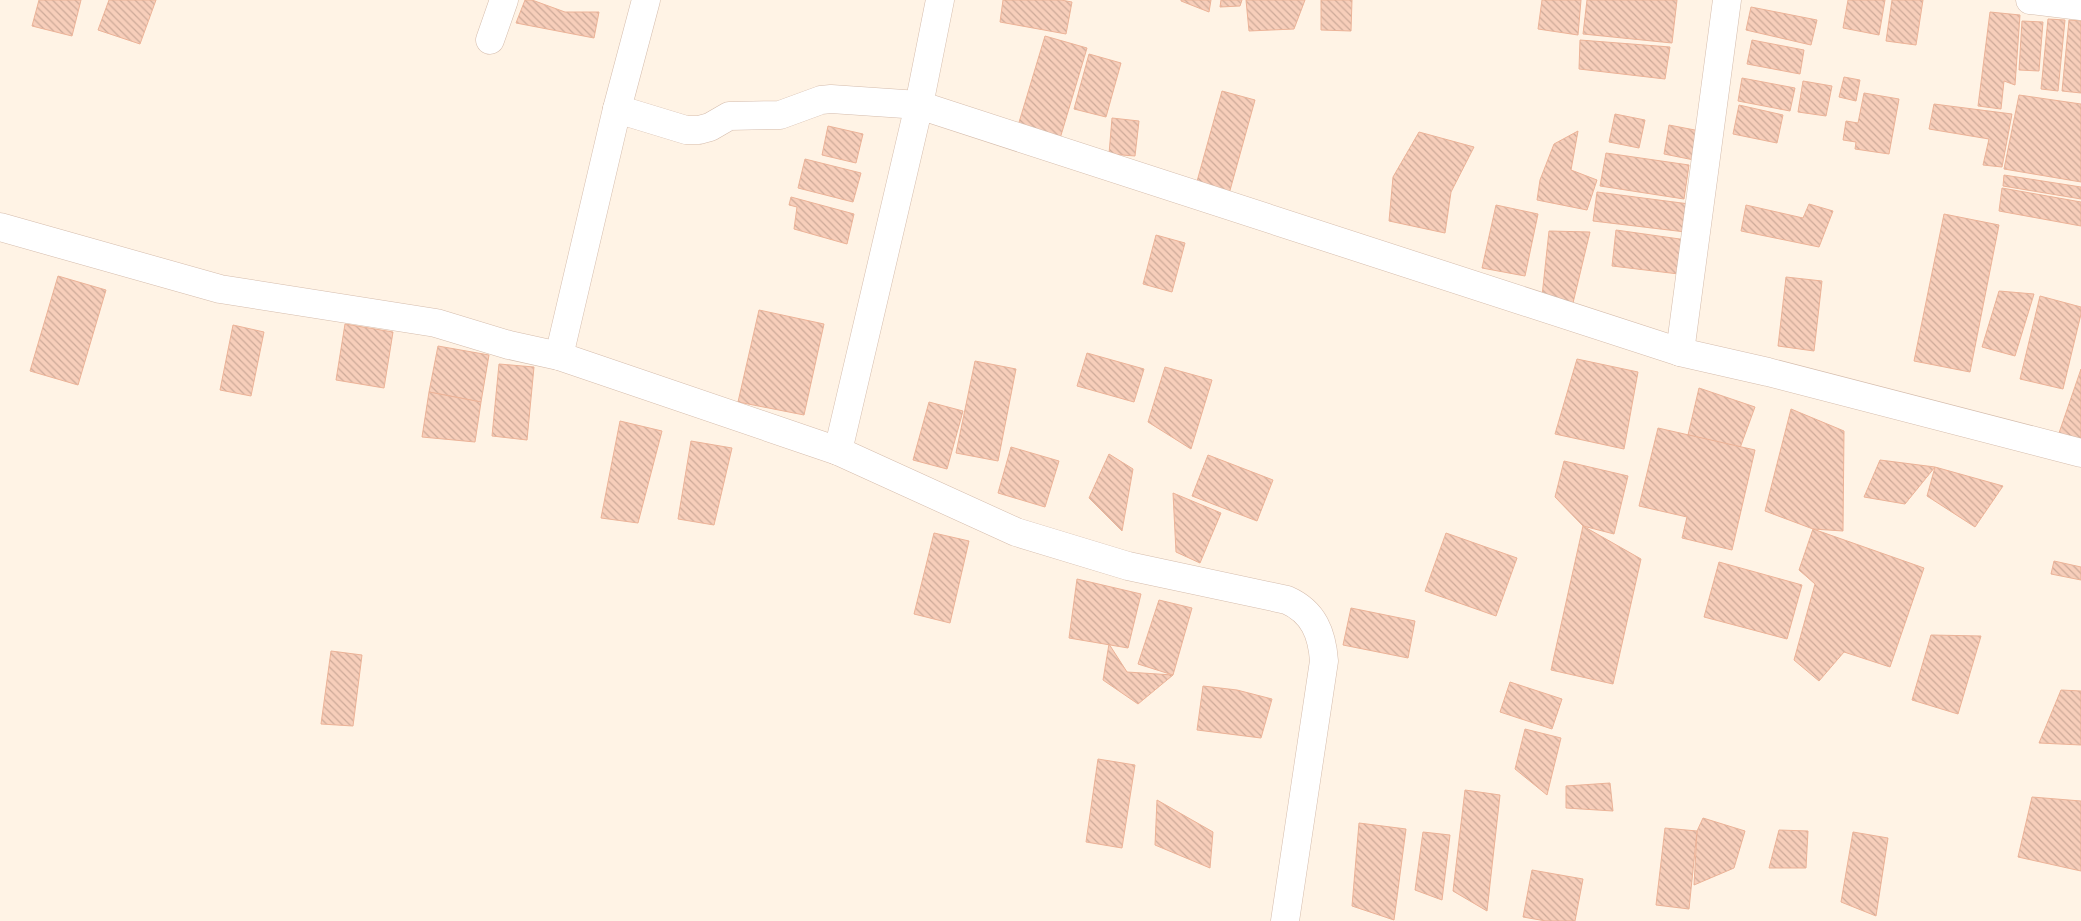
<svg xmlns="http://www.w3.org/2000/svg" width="2081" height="921" viewBox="0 0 2081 921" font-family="'Asap Condensed',sans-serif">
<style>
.building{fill:url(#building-back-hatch);stroke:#ecb398}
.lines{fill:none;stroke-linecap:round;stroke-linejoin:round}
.street-casing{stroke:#d5bcac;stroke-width:29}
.street{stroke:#fff;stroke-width:28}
</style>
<defs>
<pattern id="building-back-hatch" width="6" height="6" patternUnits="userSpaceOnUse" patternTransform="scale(1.25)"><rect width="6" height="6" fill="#f7ceba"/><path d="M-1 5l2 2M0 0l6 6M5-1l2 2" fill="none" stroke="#cdaa99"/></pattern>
</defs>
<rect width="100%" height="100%" fill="#fff3e5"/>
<g class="building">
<path d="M39 0H81L72 36 32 26Z"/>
<path d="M109 0H156L140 44 98 30Z"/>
<path d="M525 0H532L565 12H599L594 38 516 23Z"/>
<path d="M1003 0H1061L1072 2 1066 34 1000 22Z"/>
<path d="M1181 0H1211L1209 12 1181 1Z"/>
<path d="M1221 0H1242L1240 6 1220 7Z"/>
<path d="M1246 0H1305L1294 29 1249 31Z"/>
<path d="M1321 0H1352L1351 31 1321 30Z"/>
<path d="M1542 0H1581L1578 35 1538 29Z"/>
<path d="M1587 0H1677L1672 43 1583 34Z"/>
<path d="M1848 0H1885L1879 35 1843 28Z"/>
<path d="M1892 0H1923L1916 45 1886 41Z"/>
<path d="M1751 7 1817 20 1811 45 1746 30Z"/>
<path d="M1990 12 2020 15 2015 85 2004 81 2001 109 1978 106Z"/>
<path d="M2048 19 2065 20 2058 91 2041 89Z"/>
<path d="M2069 20 2081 21V93L2062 91Z"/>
<path d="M2022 21 2043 22 2039 71 2019 70Z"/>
<path d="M1045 36 1087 48 1059 142 1017 129Z"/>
<path d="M1580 40 1670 47 1665 79 1579 69Z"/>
<path d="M1752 40 1804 50 1800 74 1747 64Z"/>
<path d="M1089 54 1121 63 1106 117 1074 109Z"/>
<path d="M1844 77 1860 80 1856 101 1839 97Z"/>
<path d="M1742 78 1795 88 1790 111 1738 101Z"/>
<path d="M1803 81 1832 86 1826 116 1798 112Z"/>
<path d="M1222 91 1255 100 1229 194 1196 185Z"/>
<path d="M1864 93 1899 99 1889 154 1855 149 1856 142 1843 140 1846 121 1858 123Z"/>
<path d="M2019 95 2081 104V182L2004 169Z"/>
<path d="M1934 104 2012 114 2002 167 1983 165 1989 139 1929 129Z"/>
<path d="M1739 105 1783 115 1777 143 1733 134Z"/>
<path d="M1615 114 1645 120 1639 148 1609 142Z"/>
<path d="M1112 118 1139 121 1135 156 1109 154Z"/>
<path d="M1669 125 1700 131 1694 160 1664 154Z"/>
<path d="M828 126 863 134 856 163 822 155Z"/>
<path d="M1578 131 1571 170 1597 180 1587 210 1537 200 1540 180 1554 144Z"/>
<path d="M1419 132 1474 147 1451 192 1445 233 1389 221 1393 177Z"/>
<path d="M1606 153 1689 165 1684 199 1600 186Z"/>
<path d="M805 159 861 173 853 202 798 188Z"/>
<path d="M2004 175 2081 187V199L2003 186Z"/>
<path d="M2002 188 2081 202V226L1999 211Z"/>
<path d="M1597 192 1697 205 1694 233 1593 221Z"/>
<path d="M791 197 854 214 847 244 794 229 797 207 789 205Z"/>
<path d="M1809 204 1833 211 1819 247 1741 231 1746 205 1803 218Z"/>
<path d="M1496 205 1538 214 1525 276 1482 268Z"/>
<path d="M1944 214 1999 225 1970 372 1914 361Z"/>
<path d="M1616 230 1694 241 1687 275 1612 266Z"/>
<path d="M1549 231 1590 232 1573 303 1542 296Z"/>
<path d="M1156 235 1185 243 1172 292 1143 284Z"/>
<path d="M58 276 106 290 78 385 30 371Z"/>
<path d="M1786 277 1822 281 1814 351 1778 346Z"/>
<path d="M1999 291 2034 294 2015 356 1982 347Z"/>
<path d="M2040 296 2081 307V314L2063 389 2020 379Z"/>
<path d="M759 310 824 324 804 415 738 402Z"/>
<path d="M345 324 393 332 384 388 336 380Z"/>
<path d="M233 325 264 332 251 396 220 390Z"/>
<path d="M438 346 489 355 481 402 429 392Z"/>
<path d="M1087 353 1144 369 1134 402 1077 386Z"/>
<path d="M1577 359 1638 372 1624 449 1555 434Z"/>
<path d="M975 361 1016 369 998 461 956 453Z"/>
<path d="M499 364 534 367 527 440 492 436Z"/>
<path d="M1165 367 1212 380 1191 449 1148 422Z"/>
<path d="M2081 369V443L2059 433Z"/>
<path d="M1699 388 1755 407 1740 448 1688 435Z"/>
<path d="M429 392 481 402 475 442 422 437Z"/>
<path d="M929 402 963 411 947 469 913 460Z"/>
<path d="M1791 409 1844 431 1843 531 1813 529 1765 511Z"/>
<path d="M620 421 662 431 638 523 601 518Z"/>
<path d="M1658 428 1755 450 1732 550 1682 538 1687 517 1639 506Z"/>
<path d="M691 441 732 448 714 525 678 519Z"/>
<path d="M1011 447 1059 461 1045 507 998 493Z"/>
<path d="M1109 454 1133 469 1122 531 1089 498Z"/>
<path d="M1208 455 1273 480 1257 521 1192 496Z"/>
<path d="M1880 460 1935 467 1905 504 1864 497Z"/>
<path d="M1564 461 1628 476 1614 534 1583 526 1555 497Z"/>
<path d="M1935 467 2003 486 1975 527 1927 496Z"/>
<path d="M1173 493 1221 513 1200 563 1176 552Z"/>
<path d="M1583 526 1641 559 1613 684 1551 670Z"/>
<path d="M1813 529 1924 568 1890 667 1844 652 1819 681 1794 660 1815 584 1799 570Z"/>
<path d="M934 533 969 541 950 623 914 614Z"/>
<path d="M1446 533 1517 558 1496 616 1425 591Z"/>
<path d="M2054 561 2081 567V580L2051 574Z"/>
<path d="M1719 562 1802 585 1787 639 1704 617Z"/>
<path d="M1077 579 1141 594 1128 648 1069 638Z"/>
<path d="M1159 600 1192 608 1173 675 1138 664Z"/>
<path d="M1351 608 1415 621 1408 658 1343 645Z"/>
<path d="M1931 635 1981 636 1958 714 1912 700Z"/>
<path d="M1109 644 1127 672 1173 675 1138 704 1103 680Z"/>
<path d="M331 651 362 655 353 726 321 724Z"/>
<path d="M1510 682 1562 699 1552 729 1500 712Z"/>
<path d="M1203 686 1237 690 1272 699 1261 738 1197 730Z"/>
<path d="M2061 690 2081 691V745L2039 743Z"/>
<path d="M1525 729 1561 738 1547 795 1515 769Z"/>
<path d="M1098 759 1135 765 1122 848 1086 842Z"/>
<path d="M1610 783 1613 811 1566 808V786Z"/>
<path d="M1465 790 1500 795 1487 911 1453 891Z"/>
<path d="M2032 797 2081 801V871L2018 857Z"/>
<path d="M1157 800 1213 832 1210 868 1155 845Z"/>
<path d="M1703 818 1745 831 1734 868 1694 885 1697 831Z"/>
<path d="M1359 823 1406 829 1394 920 1352 906Z"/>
<path d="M1665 828 1697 831 1689 909 1656 905Z"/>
<path d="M1779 830 1808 831 1806 868H1769Z"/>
<path d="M1423 832 1450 835 1442 900 1415 890Z"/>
<path d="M1853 832 1888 838 1876 916 1841 902Z"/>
<path d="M1532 870 1583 879 1575 921H1546L1523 917Z"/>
</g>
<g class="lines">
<defs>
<g id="street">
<path d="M2030 0 2081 6"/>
<path d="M490 40 504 0"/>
<path d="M617 109 686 130H699L710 127 729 116 780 115 821 100 831 99 919 105 1680 352 1768 372 2081 453"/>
<path d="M0 227 220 289 436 323 509 345 559 356 838 451 1016 532 1128 566 1287 600C1314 612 1322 634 1324 661L1285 921"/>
<path d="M1680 352 1727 0"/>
<path d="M559 356 617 109 646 0"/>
<path d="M838 451 919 105 940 0"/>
</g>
</defs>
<use href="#street" class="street-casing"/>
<use href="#street" class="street"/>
</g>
</svg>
